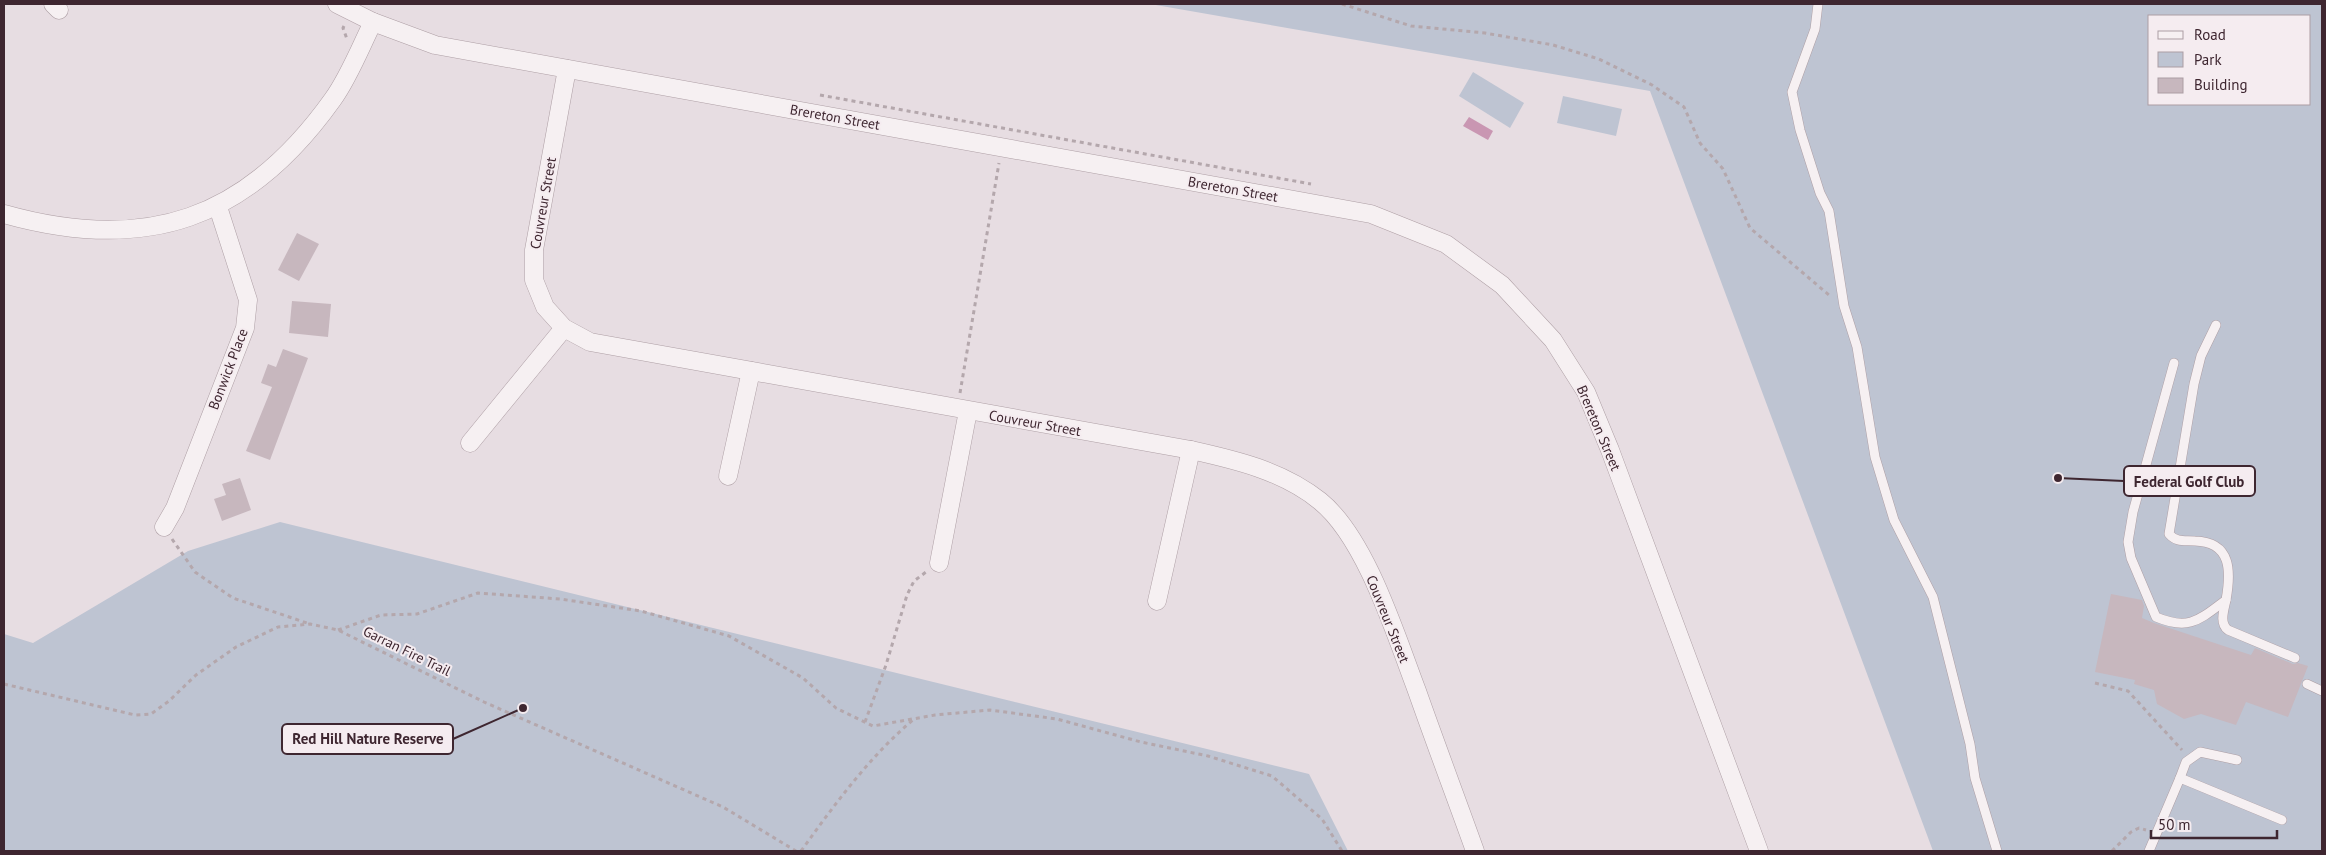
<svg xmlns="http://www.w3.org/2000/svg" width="2326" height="855" viewBox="0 0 2326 855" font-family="'PT Sans',sans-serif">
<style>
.green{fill:#bec4d2;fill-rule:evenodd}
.water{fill:#c996b2}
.building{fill:#c7b7be}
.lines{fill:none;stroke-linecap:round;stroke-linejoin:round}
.lane-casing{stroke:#ae9fa5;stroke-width:10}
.street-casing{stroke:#ae9fa5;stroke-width:19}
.path{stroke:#b4a7ac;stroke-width:3;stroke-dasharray:4 4;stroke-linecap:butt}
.lane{stroke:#f6f0f2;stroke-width:9}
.street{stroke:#f6f0f2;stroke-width:18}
.labels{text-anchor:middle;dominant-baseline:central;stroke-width:4;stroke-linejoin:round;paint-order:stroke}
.street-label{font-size:14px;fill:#3e2630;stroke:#f5ecf0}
.leader{fill:none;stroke:#3e2630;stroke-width:2}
.callout-dot{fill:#3e2630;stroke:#f5ecf0;stroke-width:2}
.callout{fill:#f5ecf0;stroke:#3e2630;stroke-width:2}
.callout-label{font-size:15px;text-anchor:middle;font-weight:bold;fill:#3e2630}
</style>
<rect width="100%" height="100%" fill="#e7dde2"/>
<g class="green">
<path d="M1150 4H2322V851H1933L1650 91ZM2150 16H2310V104H2150Z"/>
<path d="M1473 72 1524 103 1510 128 1459 96Z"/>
<path d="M1563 96 1622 109 1616 136 1557 123Z"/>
<path d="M280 522 1309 774 1348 851H4V634L33 643 188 551Z"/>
</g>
<path class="water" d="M1469 117 1493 131 1488 140 1463 126Z"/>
<g class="building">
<path d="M297 233 319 244 299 281 278 270Z"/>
<path d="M292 301 331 304 328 337 289 333Z"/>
<path d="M283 349 308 358 270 460 246 451 272 387 261 383 268 364 276 367Z"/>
<path d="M240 478 251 510 222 521 214 499 226 495 222 484Z"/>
<path d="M2111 594 2142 600 2144 606 2142 618 2154 623 2251 655 2255 648 2293 664 2298 663 2308 666 2288 717 2246 702 2236 725 2201 714 2184 719 2157 704 2154 690 2134 684 2135 680 2095 672Z"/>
</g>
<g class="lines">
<defs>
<g id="lane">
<path d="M1818 4 1815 29 1792 92 1800 130 1820 193 1829 211 1844 306 1857 347 1875 457 1894 520 1933 597 1970 744 1975 778 1997 851"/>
<path d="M2174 363 2133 512 2128 542 2131 558 2156 617C2189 631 2199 620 2226 600 2231 572 2232 542 2195 541 2185 540 2177 543 2169 534L2194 384 2201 356 2216 325"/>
<path d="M2226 600C2224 610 2219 623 2228 630L2295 658"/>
<path d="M2307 684 2322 691"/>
<path d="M2180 778 2186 762 2200 752 2237 760"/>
<path d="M2149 851 2180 778 2282 820"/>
</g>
<g id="street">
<path d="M53 4 59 10"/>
<path d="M337 4 373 22 435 45 1371 214 1446 244 1502 285 1553 340 1586 392 1610 450 1759 851"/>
<path d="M567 69 534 250V280L545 307 564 328 590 342 1191 450C1236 460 1283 471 1320 501 1366 538 1396 636 1417 691 1436 745 1456 798 1475 851"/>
<path d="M4 214C146 254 247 220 333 99 349 77 361 46 373 22"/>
<path d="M470 443 564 328"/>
<path d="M728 476 751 371"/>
<path d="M164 527 175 508 245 328 248 300 218 207"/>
<path d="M939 563 968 411"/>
<path d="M1157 601 1191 450"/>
</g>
</defs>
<use href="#lane" class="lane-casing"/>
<use href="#street" class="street-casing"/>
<g class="path">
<path d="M1342 4 1411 26 1485 33 1553 45 1599 59 1652 85 1684 107 1700 143 1723 169 1750 228 1829 295"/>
<path d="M344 26 343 28 347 39"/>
<path d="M820 95 1311 184"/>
<path d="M960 393 999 163"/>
<path d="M172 539 195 572 233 598 307 623"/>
<path d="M338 630 381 615 417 614 478 593 560 599 641 611 729 636 803 678 836 708 873 726 935 715 990 710 1057 719 1141 742 1208 756 1272 776 1322 819 1342 851"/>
<path d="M2095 683 2128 691 2182 750"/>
<path d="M4 684 135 715 151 714 169 701 196 675 236 647 278 627 310 624 338 630 484 702 723 807 796 851"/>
<path d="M865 722 886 665 907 595 914 581 926 572"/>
<path d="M801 851C835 804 870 756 914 719"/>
<path d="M2112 851 2131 832 2139 828 2146 830"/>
</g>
<use href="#lane" class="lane"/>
<use href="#street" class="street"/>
</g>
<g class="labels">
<g class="street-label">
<text transform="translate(835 117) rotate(10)">Brereton Street</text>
<text transform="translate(1233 189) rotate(10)">Brereton Street</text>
<text transform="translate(543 203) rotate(-80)">Couvreur Street</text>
<text transform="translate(228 369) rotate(-69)">Bonwick Place</text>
<text transform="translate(1035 423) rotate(10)">Couvreur Street</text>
<text transform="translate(1599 428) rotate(67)">Brereton Street</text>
<text transform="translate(1388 619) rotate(68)">Couvreur Street</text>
<text transform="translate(407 651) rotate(26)">Garran Fire Trail</text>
</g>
</g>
<path class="leader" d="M2058 478L2124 481M523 708L453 739"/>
<g class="callout-dot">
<circle cx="2058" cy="478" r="5"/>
<circle cx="523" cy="708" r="5"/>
</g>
<g class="callout">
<rect x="2124" y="466" width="131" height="30" rx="5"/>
<rect x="282" y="724" width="171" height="30" rx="5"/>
</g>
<g class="callout-label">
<text x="2189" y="487">Federal Golf Club</text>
<text x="368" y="744">Red Hill Nature Reserve</text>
</g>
<rect width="2326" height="855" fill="none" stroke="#3e2630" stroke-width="10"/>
<rect x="2148" y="15" width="162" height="90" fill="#f5ecf0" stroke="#ac9da3"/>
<rect x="2158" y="31" width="25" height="8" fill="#f6f0f2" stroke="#ac9da3"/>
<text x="2194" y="40" font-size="15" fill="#3e2630">Road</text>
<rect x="2158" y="52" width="25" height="15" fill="#bec4d2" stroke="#ac9da3"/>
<text x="2194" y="65" font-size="15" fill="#3e2630">Park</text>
<rect x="2158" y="78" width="25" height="15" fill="#c7b7be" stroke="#ac9da3"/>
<text x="2194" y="90" font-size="15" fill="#3e2630">Building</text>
<path d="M2151 830v8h126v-8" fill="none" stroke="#3e2630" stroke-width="2.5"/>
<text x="2158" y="830" font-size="15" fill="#3e2630" stroke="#f5ecf0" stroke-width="4" paint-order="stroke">50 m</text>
</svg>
